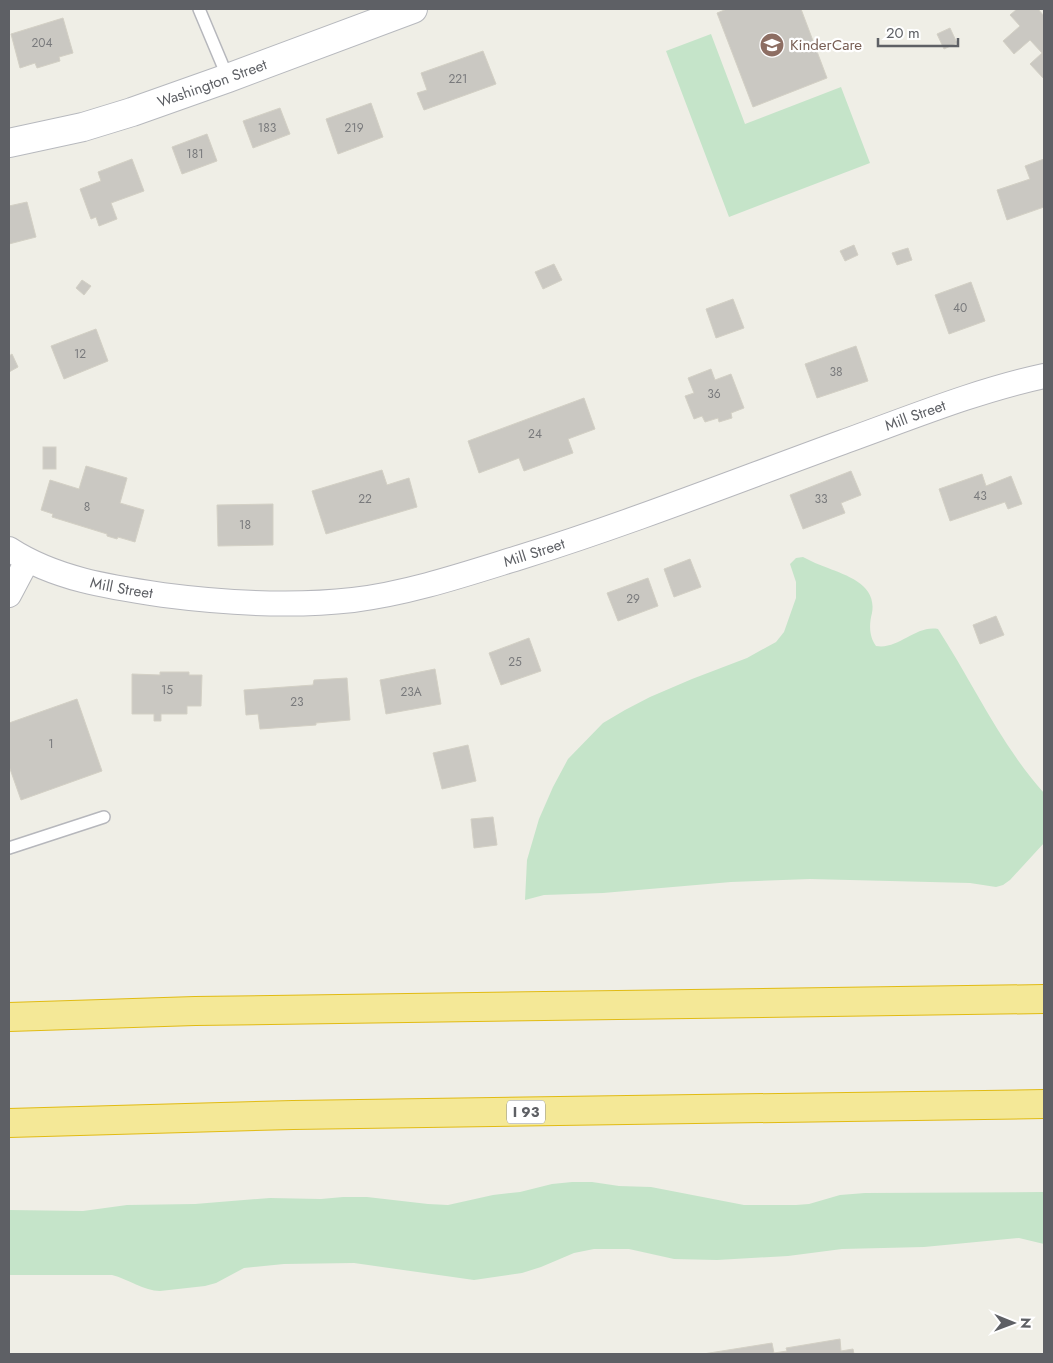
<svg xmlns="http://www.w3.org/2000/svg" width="1053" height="1363" viewBox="0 0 1053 1363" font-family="Jost,sans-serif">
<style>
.green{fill:#c5e4c9}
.building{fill:#cac8c2;stroke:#d3d0c5}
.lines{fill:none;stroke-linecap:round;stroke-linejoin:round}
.lane-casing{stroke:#b6b7bc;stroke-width:14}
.street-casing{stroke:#b6b7bc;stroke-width:26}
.secondary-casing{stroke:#b7b9be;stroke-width:30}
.highway-casing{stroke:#e1bb13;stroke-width:30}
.lane{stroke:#fff;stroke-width:11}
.street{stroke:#fff;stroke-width:24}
.secondary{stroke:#fff;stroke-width:28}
.highway{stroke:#f4e897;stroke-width:28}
.labels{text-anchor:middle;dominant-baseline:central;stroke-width:4.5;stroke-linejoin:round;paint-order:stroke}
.number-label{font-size:12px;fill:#797a7c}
.shield{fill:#fff;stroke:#8e9093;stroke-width:1}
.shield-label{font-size:14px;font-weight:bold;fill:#5e6065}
.education-label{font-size:15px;fill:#785e54;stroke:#fff;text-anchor:start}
.street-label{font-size:15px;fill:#5e6065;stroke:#fff}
</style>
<rect width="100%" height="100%" fill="#efeee6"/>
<g class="green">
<path d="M711 34 745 124 841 87 870 163 729 217 666 51Z"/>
<path d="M803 557C811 561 819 565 828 568 848 576 877 585 872 613 869 624 869 637 876 646 899 650 915 625 938 629 973 683 1000 744 1044 793V843L1010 880 1003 885 996 887 970 883 810 879 731 882 603 893 544 895 525 900 527 860 539 819 553 787 568 759 603 723 625 710 650 697 692 679 747 658 776 642 784 632 796 598V582L790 564 796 558Z"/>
<path d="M572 1182H592L619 1186 651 1187 744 1205H796L809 1204 840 1195 865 1193 1044 1192V1244L1019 1238 924 1247 842 1249 788 1256 717 1260 674 1259 629 1249H594L574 1253 541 1267 522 1273 474 1280 354 1263 284 1264 244 1268 216 1283 205 1286 160 1291C144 1291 128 1279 112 1275H9V1210L83 1211 127 1205 195 1204 270 1198 321 1199 343 1197H367L428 1204 448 1205 493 1195 520 1192 552 1184Z"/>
</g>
<g class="building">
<path d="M727 9H801L827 78 753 107 717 13Z"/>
<path d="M1017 9H1038L1044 16V79L1030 64 1042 53 1030 40 1014 54 1003 41 1020 26 1010 15Z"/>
<path d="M63 18 73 53 59 57 60 61 37 68 35 63 20 68 11 34Z"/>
<path d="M950 28 957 43 944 49 937 34Z"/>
<path d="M483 51 496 84 424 110 417 93 427 90 421 73Z"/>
<path d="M371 103 383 137 338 154 326 119Z"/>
<path d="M280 108 290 134 253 148 243 121Z"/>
<path d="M207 134 217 161 182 174 172 147Z"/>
<path d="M132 159 144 191 111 203 117 219 99 226 96 217 91 219 80 189 101 181 98 172Z"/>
<path d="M1044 159V207L1007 220 997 190 1030 179 1025 166Z"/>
<path d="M27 202 36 237 9 244V206Z"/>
<path d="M854 245 858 255 845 261 840 251Z"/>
<path d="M908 248 912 260 897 265 892 253Z"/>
<path d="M554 264 562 280 543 289 535 272Z"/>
<path d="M82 280 91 286 84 295 76 288Z"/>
<path d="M971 282 985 321 949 334 935 295Z"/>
<path d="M733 299 744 328 716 338 706 309Z"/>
<path d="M96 329 108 361 64 379 51 346Z"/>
<path d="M856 346 868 381 817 398 805 364Z"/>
<path d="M12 354 18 367 9 372V356Z"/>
<path d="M711 369 715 380 731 374 744 408 731 413 732 418 719 422 718 418 705 422 702 416 694 419 685 396 694 393 688 378Z"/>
<path d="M584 398 595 429 568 439 573 453 524 471 519 458 479 473 468 441Z"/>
<rect x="43" y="447" width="13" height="22"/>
<path d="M86 466 127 478 120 503 144 510 135 542 118 537 117 539 107 536V534L52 517 53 514 41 510 50 480 79 489Z"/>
<path d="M382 470 387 485 409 478 417 507 326 534 312 491Z"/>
<path d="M851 471 861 495 841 503 845 513 803 529 790 495Z"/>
<path d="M982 474 986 486 1011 476 1022 504 1008 509 1005 502 950 521 939 489Z"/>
<path d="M273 504V545L218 546 217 505Z"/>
<path d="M690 559 701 587 674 597 664 569Z"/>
<path d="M648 578 658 606 618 621 607 593Z"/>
<path d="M996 616 1004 635 980 644 973 625Z"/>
<path d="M529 638 541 671 501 685 489 653Z"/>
<path d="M435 669 441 704 386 714 380 680Z"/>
<path d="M160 672H189V675H202L201 706H187V714H161V721H154V714H132V674L160 675Z"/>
<path d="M347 678 350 720 316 723V725L260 729 258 714 246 715 244 690 313 685 314 680Z"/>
<path d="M77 699 102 771 21 800 9 766V723Z"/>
<path d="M468 745 476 781 442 789 433 753Z"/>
<path d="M493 817 497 845 474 848 471 819Z"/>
<path d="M840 1339 841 1351 853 1349 854 1354H703L772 1343 774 1353 787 1351 786 1348Z"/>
</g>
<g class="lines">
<defs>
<g id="lane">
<path d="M199 9 228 78"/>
<path d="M9 848 104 817"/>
</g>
<g id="street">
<path id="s1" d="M9 549C55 579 109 587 163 595 225 603 291 607 353 600 410 593 466 574 521 557 630 523 736 481 843 442 910 418 975 391 1044 376"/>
<path d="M9 595 27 561"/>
</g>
<g id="secondary">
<path id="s2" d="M9 143 83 127 132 112 228 78 413 9"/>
</g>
<g id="highway">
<path d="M9 1017 195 1011 1044 999"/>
<path d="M9 1123 293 1115 1044 1104"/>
</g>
</defs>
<use href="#lane" class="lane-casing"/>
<use href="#street" class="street-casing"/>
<use href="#secondary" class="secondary-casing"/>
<use href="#highway" class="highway-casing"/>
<use href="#lane" class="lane"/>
<use href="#street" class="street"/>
<use href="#secondary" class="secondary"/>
<use href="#highway" class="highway"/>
</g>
<defs>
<symbol id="school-disc" viewBox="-11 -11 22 22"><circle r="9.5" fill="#8d6e63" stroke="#fff"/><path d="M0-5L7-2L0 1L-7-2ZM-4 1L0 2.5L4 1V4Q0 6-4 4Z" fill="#fff"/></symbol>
</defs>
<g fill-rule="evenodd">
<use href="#school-disc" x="758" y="31" width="28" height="28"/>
</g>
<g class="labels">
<g class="number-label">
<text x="42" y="43">204</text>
<text x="458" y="79">221</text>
<text x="267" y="128">183</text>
<text x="354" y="128">219</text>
<text x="195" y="154">181</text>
<text x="960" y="308">40</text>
<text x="80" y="354">12</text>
<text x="836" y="372">38</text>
<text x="714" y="394">36</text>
<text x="535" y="434">24</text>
<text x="980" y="496">43</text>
<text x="365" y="499">22</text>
<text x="821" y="499">33</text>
<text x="87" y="507">8</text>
<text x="245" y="525">18</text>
<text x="633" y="599">29</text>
<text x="515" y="662">25</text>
<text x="167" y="690">15</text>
<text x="411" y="692">23A</text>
<text x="297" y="702">23</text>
<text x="51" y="744">1</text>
</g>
<rect class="shield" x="507" y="1100.5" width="38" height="23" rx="4"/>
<g class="shield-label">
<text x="526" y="1112">I 93</text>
</g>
<g class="education-label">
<text x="790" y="45">KinderCare</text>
</g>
<g class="street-label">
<text stroke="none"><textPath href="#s2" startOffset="212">Washington Street</textPath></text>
<text stroke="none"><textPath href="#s1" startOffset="945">Mill Street</textPath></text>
<text stroke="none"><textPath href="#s1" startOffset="540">Mill Street</textPath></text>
<text stroke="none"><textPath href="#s1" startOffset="120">Mill Street</textPath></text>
</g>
</g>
<rect width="1053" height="1363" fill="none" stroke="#5e6065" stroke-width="20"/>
<g transform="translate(1013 1323) rotate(91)" stroke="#ffffff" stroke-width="4" paint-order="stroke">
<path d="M0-4L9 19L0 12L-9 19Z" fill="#5e6065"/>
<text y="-8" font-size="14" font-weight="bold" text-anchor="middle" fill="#5e6065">N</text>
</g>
<path d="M878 38v8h80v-8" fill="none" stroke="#5e6065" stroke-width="2.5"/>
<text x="886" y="38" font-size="15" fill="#5e6065" stroke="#ffffff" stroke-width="4" paint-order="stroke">20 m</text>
</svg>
